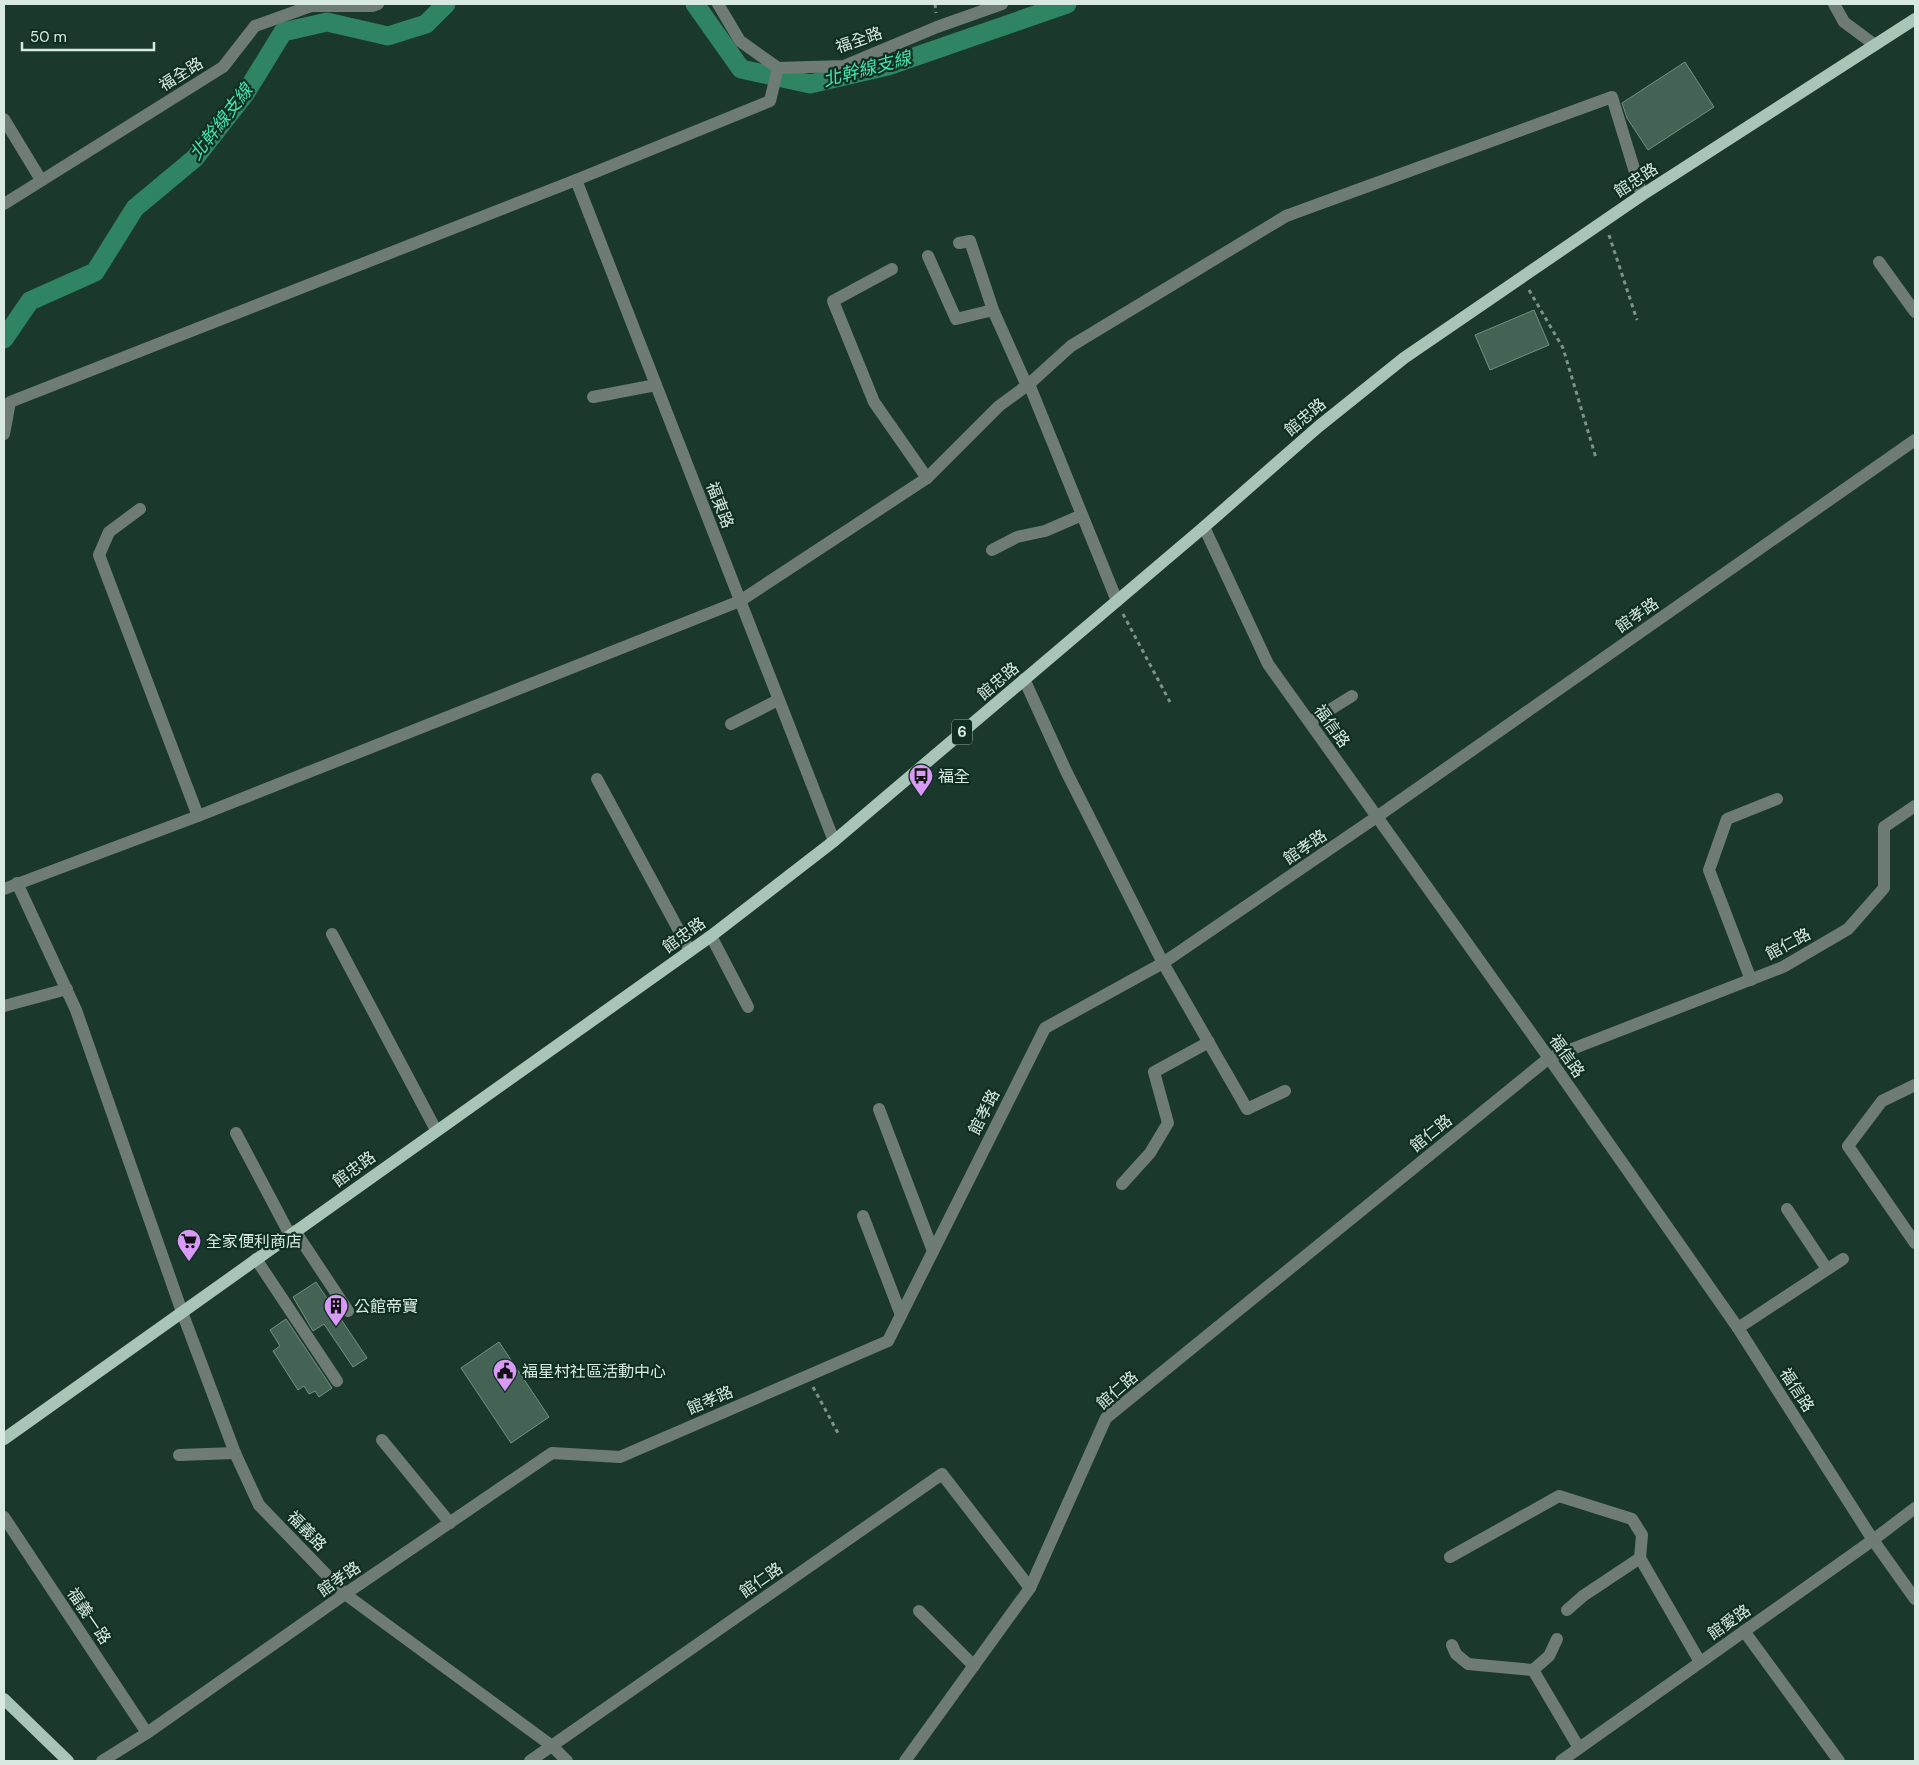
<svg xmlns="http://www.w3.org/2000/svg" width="1919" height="1765" viewBox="0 0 1919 1765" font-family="'DM Sans','Noto Sans TC',sans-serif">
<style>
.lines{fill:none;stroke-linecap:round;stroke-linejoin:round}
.canal{stroke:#2e8463;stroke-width:19}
.building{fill:#446355;stroke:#719282}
.path{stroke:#7b9389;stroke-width:3;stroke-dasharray:4 4;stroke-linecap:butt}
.minor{stroke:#6e7c75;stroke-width:12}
.major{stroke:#a8c5b7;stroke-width:12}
.labels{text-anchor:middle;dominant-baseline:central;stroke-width:4.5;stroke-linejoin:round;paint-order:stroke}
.shield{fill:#102f22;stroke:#9cb1a8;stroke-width:1}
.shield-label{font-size:15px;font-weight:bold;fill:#d8e9e1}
.street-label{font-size:16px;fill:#d8e9e1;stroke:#102f22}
.poi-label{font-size:16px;fill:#d8e9e1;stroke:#102f22;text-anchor:start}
.water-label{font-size:18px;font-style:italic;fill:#4ae3ab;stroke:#102f22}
</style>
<rect width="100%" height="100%" fill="#1a392c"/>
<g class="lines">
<g class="canal">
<path d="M695 4 741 69 810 84 888 66 1067 4"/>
<path d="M4 339 30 301 95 272 135 208 195 158 245 94 283 32 327 22 388 36 426 24 446 4"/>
</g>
</g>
<g class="building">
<path d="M1685 62 1714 107 1648 150 1627 118 1622 103Z"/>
<path d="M1534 310 1549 345 1490 370 1475 335Z"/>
<path d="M316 1282 367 1358 353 1367 324 1324 313 1331 293 1297Z"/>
<path d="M286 1319 332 1388 319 1397 315 1391 309 1394 304 1386 298 1390 273 1351 280 1346 270 1330Z"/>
<path d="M499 1342 549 1417 511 1443 461 1368Z"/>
</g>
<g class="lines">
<g class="path">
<path d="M935 4 936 13"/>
<path d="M1609 235 1637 320"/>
<path d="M1529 290 1563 348 1596 458"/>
<path d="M1123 614 1170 702"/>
<path d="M813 1387 838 1433"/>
</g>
<g class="minor">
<path d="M718 4 740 41 778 68 844 66 937 27 1002 4"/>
<path d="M1834 4 1844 22 1875 45"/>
<path d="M4 119 41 180"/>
<path d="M576 180 834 841"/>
<path d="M4 204 223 67 255 26 311 6H373L378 4"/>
<path d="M959 243 970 241 993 310 1027 386"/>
<path d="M928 256 956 319 993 310"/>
<path d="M1879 262 1915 312"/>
<path d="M892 269 833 301 874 402 927 478"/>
<path d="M1029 384 1117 601"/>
<path d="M593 397 656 385"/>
<path d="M4 434 10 402 576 180 770 101 778 68"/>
<path d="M140 509 109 532 99 555 198 816"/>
<path d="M1204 527 1268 664 1549 1058 1738 1328 1873 1540 1915 1599"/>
<path d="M992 550 1017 537 1045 531 1082 515"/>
<path d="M1024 679 1066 771 1163 963 1247 1109 1285 1091"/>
<path d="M1310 722 1352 696"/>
<path d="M731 724 778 700"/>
<path d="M597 779 690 951"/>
<path d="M17 883 76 1010 182 1312 235 1453 259 1505 345 1594 552 1746 567 1761"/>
<path d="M4 889 198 816 740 601 927 478 999 406 1029 384 1071 346 1286 216 1612 97 1642 195"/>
<path d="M332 934 436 1130"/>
<path d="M711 936 748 1007"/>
<path d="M1751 980 1709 870 1727 819 1777 799"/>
<path d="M4 1006 67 989"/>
<path d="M1915 1085 1882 1101 1848 1146 1915 1243"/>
<path d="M879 1109 933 1251"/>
<path d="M236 1133 290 1235"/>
<path d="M1122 1184 1150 1153 1168 1123 1154 1072 1209 1042"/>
<path d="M1787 1209 1827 1269"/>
<path d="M863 1216 901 1315"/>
<path d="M295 1231 348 1311"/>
<path d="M256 1259 337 1381"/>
<path d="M1738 1328 1843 1259"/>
<path d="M382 1440 450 1523"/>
<path d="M179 1455 235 1453"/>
<path d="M4 1517 147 1733"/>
<path d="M1450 1557 1559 1496 1632 1519 1642 1535 1640 1558 1700 1662"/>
<path d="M1567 1610 1583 1596 1640 1558"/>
<path d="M919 1611 974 1666"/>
<path d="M1744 1631 1839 1761"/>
<path d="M1452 1645 1456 1654 1468 1664 1533 1670 1579 1748"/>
<path d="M1533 1670 1549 1656 1557 1639"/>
<path d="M102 1761 147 1733 345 1594 552 1453 620 1457 888 1341 1045 1028 1163 963 1378 816 1915 440"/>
<path d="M530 1761 942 1474 1030 1588"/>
<path d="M905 1761 1030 1588 1106 1418 1549 1058 1783 967 1848 929 1884 888V827L1915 806"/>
<path d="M1561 1761 1873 1540 1915 1508"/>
</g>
<g class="major">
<path d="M4 1439 711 936 834 841 1204 527 1318 427 1404 358 1642 195 1915 19"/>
<path d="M4 1699 68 1761"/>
</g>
</g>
<defs>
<symbol id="bus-pin" viewBox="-11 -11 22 30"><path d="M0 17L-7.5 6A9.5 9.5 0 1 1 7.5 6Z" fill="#d99af7" stroke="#102f22"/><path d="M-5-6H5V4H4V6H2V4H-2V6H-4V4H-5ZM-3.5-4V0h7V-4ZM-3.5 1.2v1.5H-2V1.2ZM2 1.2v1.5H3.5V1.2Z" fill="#111"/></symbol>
<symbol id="supermarket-pin" viewBox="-11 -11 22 30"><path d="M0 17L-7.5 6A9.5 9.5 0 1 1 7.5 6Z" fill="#d99af7" stroke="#102f22"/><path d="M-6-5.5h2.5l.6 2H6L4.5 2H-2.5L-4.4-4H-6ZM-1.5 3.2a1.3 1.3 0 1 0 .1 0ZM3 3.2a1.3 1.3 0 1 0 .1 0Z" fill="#111"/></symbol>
<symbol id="building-pin" viewBox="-11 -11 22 30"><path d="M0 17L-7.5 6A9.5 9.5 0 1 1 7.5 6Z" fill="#d99af7" stroke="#102f22"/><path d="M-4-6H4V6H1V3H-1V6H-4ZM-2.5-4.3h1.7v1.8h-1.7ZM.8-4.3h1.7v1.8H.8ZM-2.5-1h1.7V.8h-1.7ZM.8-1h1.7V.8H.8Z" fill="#111"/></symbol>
<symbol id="civic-pin" viewBox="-11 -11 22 30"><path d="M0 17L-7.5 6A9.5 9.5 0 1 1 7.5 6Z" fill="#d99af7" stroke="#102f22"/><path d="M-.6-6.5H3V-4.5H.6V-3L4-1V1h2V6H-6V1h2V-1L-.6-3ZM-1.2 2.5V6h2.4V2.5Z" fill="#111"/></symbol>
</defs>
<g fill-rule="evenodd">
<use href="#bus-pin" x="907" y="762" width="28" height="38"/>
<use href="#supermarket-pin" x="175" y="1227" width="28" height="38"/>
<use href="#building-pin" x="322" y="1292" width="28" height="38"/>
<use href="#civic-pin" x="491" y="1357" width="28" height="38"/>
</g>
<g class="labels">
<rect class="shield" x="952" y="719.5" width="20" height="25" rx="4"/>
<g class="shield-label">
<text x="962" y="732">6</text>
</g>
<g class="street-label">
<text transform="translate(859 40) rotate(-19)">福全路</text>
<text transform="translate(181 74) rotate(-32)">福全路</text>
<text transform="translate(1636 180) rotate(-33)">館忠路</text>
<text transform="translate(1305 417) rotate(-40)">館忠路</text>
<text transform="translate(720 505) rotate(69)">福東路</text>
<text transform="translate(1637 615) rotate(-35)">館孝路</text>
<text transform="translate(998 681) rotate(-40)">館忠路</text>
<text transform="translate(1332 726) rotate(54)">福信路</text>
<text transform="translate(1305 847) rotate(-34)">館孝路</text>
<text transform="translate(684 935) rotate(-36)">館忠路</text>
<text transform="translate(1788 944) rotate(-28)">館仁路</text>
<text transform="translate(1567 1056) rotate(55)">福信路</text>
<text transform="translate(984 1112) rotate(-63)">館孝路</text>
<text transform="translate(1431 1133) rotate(-39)">館仁路</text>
<text transform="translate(354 1169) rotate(-36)">館忠路</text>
<text transform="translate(1117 1390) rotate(-41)">館仁路</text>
<text transform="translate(1797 1390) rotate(57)">福信路</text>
<text transform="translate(710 1400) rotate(-23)">館孝路</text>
<text transform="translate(307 1531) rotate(46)">福義路</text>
<text transform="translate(339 1579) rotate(-35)">館孝路</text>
<text transform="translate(761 1580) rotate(-35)">館仁路</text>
<text transform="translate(89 1616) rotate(56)">福義一路</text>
<text transform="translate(1729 1622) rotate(-35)">館愛路</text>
</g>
<g class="poi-label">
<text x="938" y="776">福全</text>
<text x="206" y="1241">全家便利商店</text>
<text x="354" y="1306">公館帝寶</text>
<text x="522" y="1371">福星村社區活動中心</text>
</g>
<g class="water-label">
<text transform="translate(867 69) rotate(-15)">北幹線支線</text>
<text transform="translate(221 122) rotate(-52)">北幹線支線</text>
</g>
</g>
<rect width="1919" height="1765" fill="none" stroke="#d8e9e1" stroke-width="10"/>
<path d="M22 42v8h132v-8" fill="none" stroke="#d8e9e1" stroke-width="2.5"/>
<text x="30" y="42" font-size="15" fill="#d8e9e1" stroke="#102f22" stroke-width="4" paint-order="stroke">50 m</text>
</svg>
